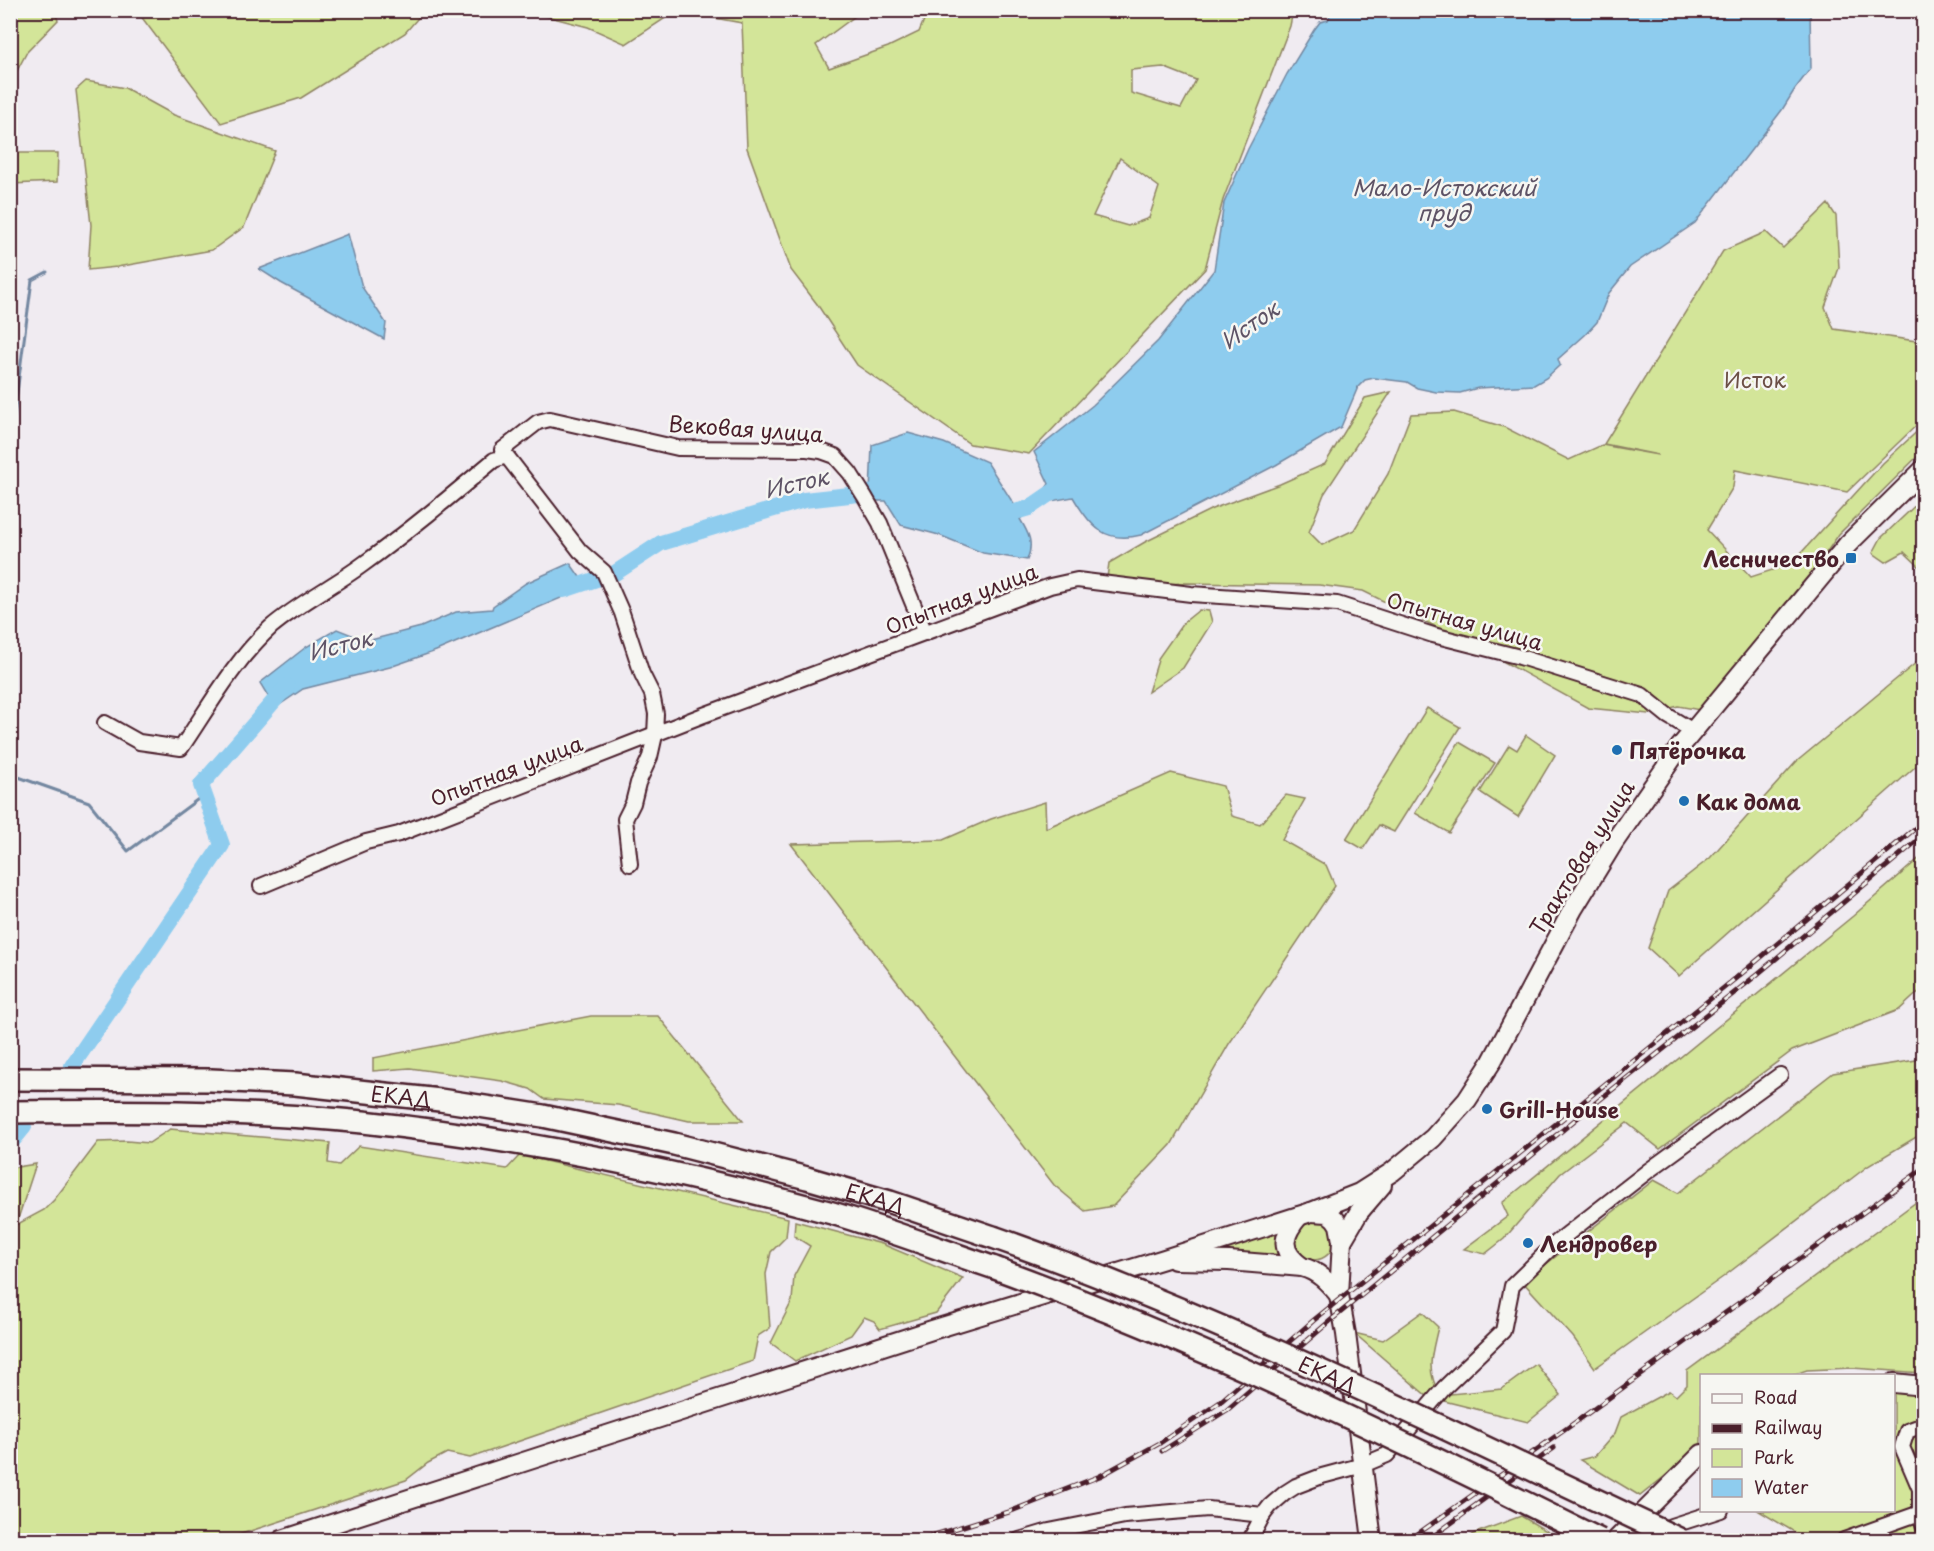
<svg xmlns="http://www.w3.org/2000/svg" width="1934" height="1551" viewBox="0 0 1934 1551" font-family="'Playpen Sans',sans-serif">
<style>
.green{fill:#d3e599;stroke:#8e8262;stroke-width:1.5;fill-rule:evenodd}
.water{fill:#8eccee;stroke:#7387a0;stroke-width:1.5}
.lines{fill:none;stroke-linecap:round;stroke-linejoin:round}
.stream{stroke:#7387a0;stroke-width:3}
.river{stroke:#8eccee;stroke-width:16}
.minor-casing{stroke:#4a1f2b;stroke-width:18}
.major-casing{stroke:#4a1f2b;stroke-width:22}
.highway-casing{stroke:#4a1f2b;stroke-width:26}
.minor{stroke:#f6f6f2;stroke-width:14}
.major{stroke:#f6f6f2;stroke-width:18}
.highway{stroke:#f6f6f2;stroke-width:21}
.rail-casing{stroke:#4a1f2b;stroke-width:5}
.rail{stroke:#f6f6f2;stroke-width:3;stroke-dasharray:9;stroke-linecap:butt}
.highway-bridge-casing{stroke:#4a1f2b;stroke-width:26;stroke-linecap:butt}
.highway-bridge{stroke:#f6f6f2;stroke-width:21}
.poi-dot{fill:#1f6fb2;stroke:#f6f6f2;stroke-width:2}
.labels{text-anchor:middle;dominant-baseline:central;stroke-width:5;stroke-linejoin:round;paint-order:stroke}
.park-label{font-size:21px;fill:#6c5046;stroke:#f6f6f2}
.street-label{font-size:21px;fill:#4a1f2b;stroke:#f6f6f2}
.poi-label{font-size:21px;font-weight:bold;fill:#4a1f2b;stroke:#f6f6f2;text-anchor:start}
.water-label{font-size:22px;font-style:italic;fill:#5e5366;stroke:#f6f6f2}
</style>
<rect width="100%" height="100%" fill="#f0ebf1"/>
<filter id="ink" filterUnits="userSpaceOnUse"><feTurbulence type="fractalNoise" baseFrequency=".0167" numOctaves="2"/><feDisplacementMap in="SourceGraphic" scale="12" xChannelSelector="R" yChannelSelector="G"/><feConvolveMatrix kernelMatrix="1 2 1 2 8 2 1 2 1" color-interpolation-filters="sRGB"/></filter>
<g filter="url(#ink)">
<g class="green">
<path d="M11 10 54 11 58 20 27 52 11 82Z"/>
<path d="M137 11H424L405 33 301 98 221 123Z"/>
<path d="M527 11H862L816 45 829 68 888 47 919 32 924 20 896 11H1293L1290 26 1223 200 1205 269 1029 454 970 444 857 365 817 304 791 270 747 148 742 23 676 11 626 44 588 27ZM1163 67 1196 80 1181 108 1131 93V70ZM1120 158 1159 187 1149 218 1128 226 1093 216Z"/>
<path d="M86 81 125 88 174 115 275 151 244 227 212 250 117 267 88 270 91 225 76 90Z"/>
<path d="M10 153H58L57 182 11 184Z"/>
<path d="M1828 204 1836 216 1839 268 1825 307 1834 329 1923 342V419L1847 492 1735 470 1733 487 1707 530 1751 577 1791 564 1883 463 1923 426V451L1839 534 1811 575 1700 710 1678 706 1649 714 1588 708 1477 647 1363 591 1319 585 1185 583 1148 585 1107 578 1109 563 1145 542 1212 509 1280 484 1325 464 1365 398 1391 392 1324 494 1309 532 1322 545 1354 530 1388 474 1411 414 1454 412 1504 427 1569 460 1602 445 1658 455 1604 444 1723 251 1766 232 1783 248Z"/>
<path d="M1923 498V570L1904 552 1886 562 1873 553 1881 538Z"/>
<path d="M1199 610 1209 611 1212 622 1183 668 1148 692 1159 657 1183 623Z"/>
<path d="M1923 657V760L1679 976 1648 948 1668 891 1710 858 1796 762Z"/>
<path d="M1427 708 1460 727 1394 832 1379 825 1363 849 1346 839Z"/>
<path d="M1526 735 1555 755 1518 817 1480 792 1509 745 1517 750Z"/>
<path d="M1459 742 1495 763 1449 833 1415 813Z"/>
<path d="M1171 773 1223 786 1232 816 1260 824 1286 795 1305 799 1282 840 1326 865 1335 886 1229 1044 1171 1145 1113 1206 1085 1211 1054 1185 791 844 943 840 991 819 1045 802 1046 828Z"/>
<path d="M1923 855V988L1899 1010 1792 1051 1660 1149 1627 1123 1560 1174 1504 1239 1485 1254 1464 1249 1508 1216 1502 1203 1853 916Z"/>
<path d="M591 1016H658L743 1121H689L618 1105 544 1099 530 1089 502 1081 410 1068 373 1071V1058Z"/>
<path d="M1923 1059V1133L1868 1166 1723 1277 1595 1368 1573 1337 1523 1282 1654 1180 1678 1193 1833 1073Z"/>
<path d="M170 1129 330 1143 328 1163 339 1165 359 1146 507 1169 520 1155 788 1218 786 1237 771 1252 766 1274 770 1328 758 1336 753 1361 470 1458 447 1453 428 1463 406 1480 223 1540H11V1168L36 1164 16 1225 44 1210 54 1200 98 1142 127 1141 149 1143Z"/>
<path d="M1923 1197V1373L1852 1368 1807 1370 1789 1376H1702L1701 1443 1690 1456 1640 1496 1580 1460 1595 1456 1615 1433 1621 1417 1669 1391 1676 1396 1687 1385V1371Z"/>
<circle cx="1314" cy="1240" r="20"/>
<path d="M795 1221 882 1244 963 1278 936 1313 880 1329 874 1321 864 1317 851 1335 795 1361 771 1343 792 1301 794 1276 810 1246 794 1236Z"/>
<path d="M1276 1230V1247L1279 1259 1198 1254Z"/>
<path d="M1422 1312 1438 1327C1432 1354 1425 1369 1440 1395L1502 1389 1536 1364 1561 1395 1528 1422 1428 1397 1354 1333 1383 1340Z"/>
<path d="M1894 1389 1923 1392V1540H1808L1759 1511 1894 1510Z"/>
<path d="M1521 1516 1562 1540H1465L1473 1534Z"/>
</g>
<g class="water">
<path d="M1332 10 1810 11 1811 68 1795 89 1782 110 1695 223 1630 267 1609 293 1597 322 1585 335 1558 359 1560 365 1546 378 1534 385 1478 388 1460 393 1436 392 1417 388 1407 382 1374 378 1365 380 1358 387 1341 427 1276 465 1141 535C1104 544 1090 526 1073 497L1046 502 1043 492 1049 484 1034 452 1093 405 1158 341 1214 270 1224 203 1248 149 1287 74 1314 30 1320 22 1328 20Z"/>
<path d="M348 234 362 287 386 323 384 339 281 283 259 269Z"/>
<path d="M908 433 944 443 987 462 1015 506 1027 505 1030 512 1020 519C1029 534 1034 543 1027 560L983 553 939 535 901 525 886 501H878L870 493 872 445Z"/>
<path d="M570 563 587 587 436 651 390 667 303 689 275 708 260 683 306 647 337 629 367 641 421 627 456 612 492 609 493 606 526 583Z"/>
</g>
<g class="lines">
<g class="stream">
<path d="M10 445 32 280 47 272"/>
<path d="M10 774 89 802 128 851 205 794"/>
</g>
<g class="river">
<path d="M1008 514 1029 508 1064 484"/>
<path d="M564 590 615 573 661 543 804 500 877 492"/>
<path d="M72 1066 222 845 201 785 287 686"/>
<path d="M10 1144 24 1127"/>
</g>
<defs>
<g id="minor">
<path d="M105 723 139 742 181 748C209 707 234 661 271 627 299 603 332 587 362 565 408 532 451 496 494 460L506 456"/>
<path d="M630 864 625 819 633 803 638 783 650 757 655 735 656 714 652 694 642 674 622 613 604 572 580 551 502 450 538 422 550 419 678 448 807 449 821 451 835 456 850 473 865 497 880 523 925 633"/>
<path d="M261 886 366 842 399 834 701 716 1050 586 1077 580 1191 594 1337 604 1433 635 1520 657 1642 695 1668 716 1693 731"/>
<path d="M1924 1428 1918 1427 1907 1431 1902 1447 1920 1489V1513L1924 1527"/>
<path d="M1628 1528 1646 1538 1671 1526 1721 1510"/>
<path d="M1019 1540 1049 1531 1125 1516 1208 1509 1263 1515"/>
<path d="M1250 1540 1263 1515 1270 1506 1285 1493 1296 1486 1322 1476 1363 1465 1387 1455 1444 1388 1503 1331 1512 1286 1557 1242 1648 1171 1780 1075"/>
<path d="M1844 1540 1920 1513"/>
</g>
<g id="major">
<path d="M1311 1212 1328 1213 1335 1219 1339 1225 1342 1241 1339 1295 1346 1334 1372 1540"/>
<path d="M1299 1216C1283 1235 1278 1250 1302 1267"/>
<path d="M1342 1241 1359 1212 1382 1185"/>
<path d="M1175 1260 1229 1261 1302 1267C1318 1271 1328 1282 1339 1295"/>
<path d="M1894 1383 1924 1386"/>
<path d="M282 1540 932 1330 1164 1259 1311 1212 1359 1193 1392 1172 1433 1138 1467 1100 1491 1063 1573 909 1614 842 1680 747 1848 544 1924 469"/>
<path d="M1616 1540 1702 1454"/>
</g>
<g id="highway">
<path id="s1" d="M10 1079 211 1080 295 1084 440 1100 543 1116 674 1144 807 1178 890 1202 993 1237"/>
<path d="M10 1112C128 1111 246 1110 363 1122 522 1139 679 1171 832 1213 887 1229 941 1250 995 1268"/>
</g>
</defs>
<use href="#minor" class="minor-casing"/>
<use href="#major" class="major-casing"/>
<use href="#highway" class="highway-casing"/>
<use href="#minor" class="minor"/>
<use href="#major" class="major"/>
<use href="#highway" class="highway"/>
<defs>
<g id="rail">
<path d="M1162 1451 1227 1410 1330 1321 1593 1105 1748 982 1924 835"/>
<path d="M918 1540 1009 1512 1100 1476 1160 1443 1220 1402 1314 1320 1741 974 1924 821"/>
<path d="M1409 1540 1580 1419 1924 1168"/>
<path d="M1428 1540 1554 1448"/>
</g>
</defs>
<use href="#rail" class="rail-casing"/>
<use href="#rail" class="rail"/>
<defs>
<g id="highway-bridge">
<path id="s2" d="M993 1237C1230 1320 1454 1434 1681 1540"/>
<path d="M995 1268C1203 1344 1402 1441 1600 1540"/>
</g>
</defs>
<use href="#highway-bridge" class="highway-bridge-casing"/>
<use href="#highway-bridge" class="highway-bridge"/>
</g>
</g>
<g class="poi-dot">
<rect x="1845" y="552" width="12" height="12" rx="3"/>
<circle cx="1617" cy="750" r="6"/>
<circle cx="1684" cy="801" r="6"/>
<circle cx="1487" cy="1109" r="6"/>
<circle cx="1528" cy="1243" r="6"/>
</g>
<g class="labels">
<g class="park-label">
<text x="1755" y="379">Исток</text>
</g>
<g class="street-label">
<text transform="translate(746 428) rotate(4)">Вековая улица</text>
<text transform="translate(961 598) rotate(-21)">Опытная улица</text>
<text transform="translate(1465 620) rotate(16)">Опытная улица</text>
<text transform="translate(506 770) rotate(-21)">Опытная улица</text>
<text transform="translate(1581 857) rotate(-58)">Трактовая улица</text>
<text stroke="none"><textPath href="#s1" startOffset="392">ЕКАД</textPath></text>
<text stroke="none"><textPath href="#s1" startOffset="878">ЕКАД</textPath></text>
<text stroke="none"><textPath href="#s2" startOffset="362">ЕКАД</textPath></text>
</g>
<g class="poi-label">
<text x="1839" y="558" text-anchor="end">Лесничество</text>
<text x="1629" y="750">Пятёрочка</text>
<text x="1696" y="801">Как дома</text>
<text x="1499" y="1109">Grill-House</text>
<text x="1540" y="1243">Лендровер</text>
</g>
<g class="water-label">
<text x="1444" y="186">Мало-Истокский<tspan x="1444" dy="25">пруд</tspan></text>
<text transform="translate(1249 324) rotate(-35)">Исток</text>
<text transform="translate(796 482) rotate(-13)">Исток</text>
<text transform="translate(340 644) rotate(-14)">Исток</text>
</g>
</g>
<rect width="1934" height="1551" fill="none" stroke="#f6f6f2" stroke-width="36"/>
<rect x="18" y="18" width="1898" height="1515" fill="none" stroke="#4a1f2b" stroke-width="2" filter="url(#ink)"/>
<rect x="1700" y="1374" width="195" height="138" fill="#f6f6f2" stroke="#b1a0a2" stroke-width="1.5"/>
<rect x="1712" y="1394" width="30" height="9" fill="#f6f6f2" stroke="#b1a0a2" stroke-width="1.5"/>
<text x="1754" y="1404" font-size="18" fill="#4a1f2b">Road</text>
<rect x="1712" y="1424" width="30" height="9" fill="#4a1f2b" stroke="#b1a0a2" stroke-width="1.5"/>
<text x="1754" y="1434" font-size="18" fill="#4a1f2b">Railway</text>
<rect x="1712" y="1449" width="30" height="18" fill="#d3e599" stroke="#b1a0a2" stroke-width="1.5"/>
<text x="1754" y="1464" font-size="18" fill="#4a1f2b">Park</text>
<rect x="1712" y="1479" width="30" height="18" fill="#8eccee" stroke="#b1a0a2" stroke-width="1.5"/>
<text x="1754" y="1494" font-size="18" fill="#4a1f2b">Water</text>
</svg>
